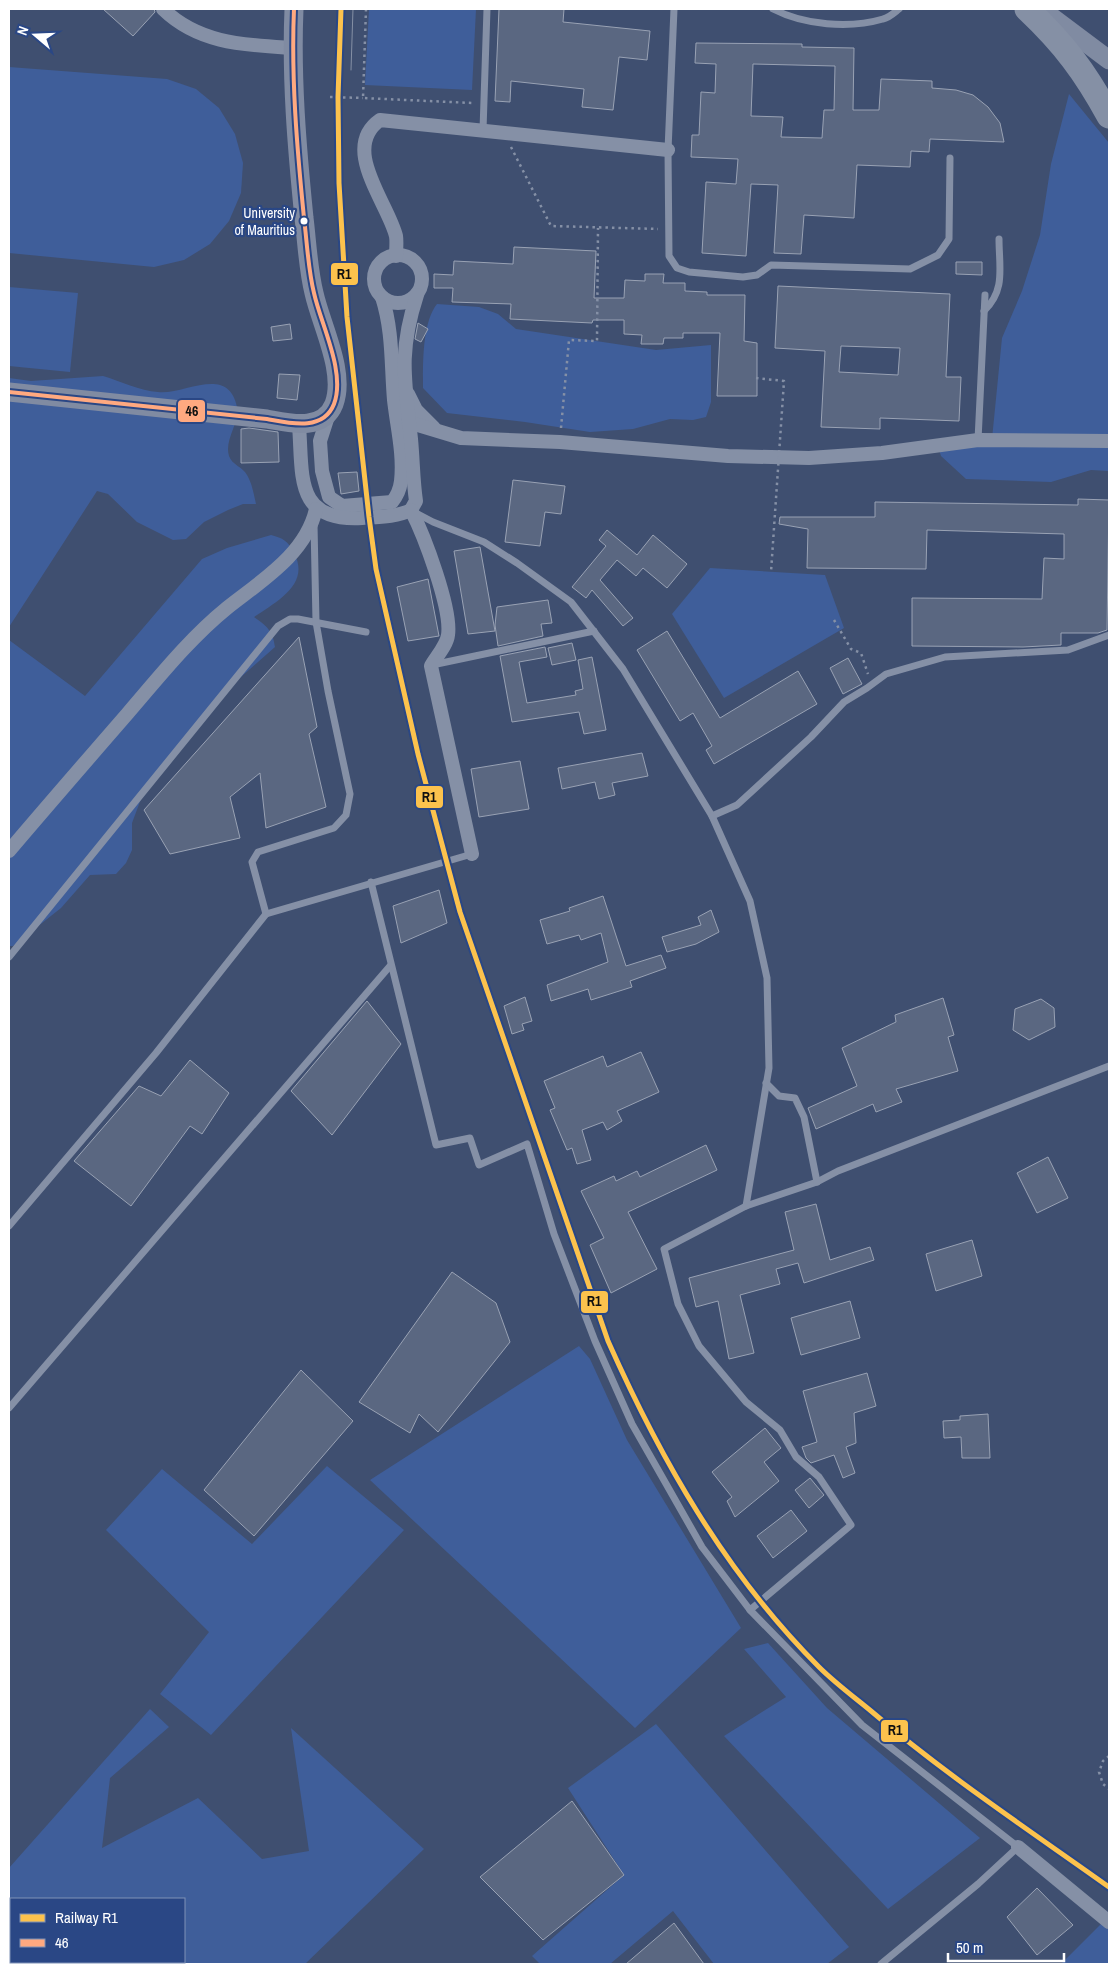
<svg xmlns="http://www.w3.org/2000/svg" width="1118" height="1973" viewBox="0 0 1118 1973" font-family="'Archivo Narrow',sans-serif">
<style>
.green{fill:#3f5e9a}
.building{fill:#5a6781;stroke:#99a2b4;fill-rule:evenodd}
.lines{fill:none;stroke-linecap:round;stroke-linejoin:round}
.path{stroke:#8590a6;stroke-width:2.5;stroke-dasharray:2.5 4;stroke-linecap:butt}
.lane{stroke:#8590a6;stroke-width:7}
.street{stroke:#8590a6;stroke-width:14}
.secondary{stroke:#808ba2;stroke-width:19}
.highway{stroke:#8590a5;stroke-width:25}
.tram{stroke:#8590a5;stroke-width:1}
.path-bridge{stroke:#8590a6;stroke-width:2.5;stroke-dasharray:2.5 4;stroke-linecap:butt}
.bus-1-casing{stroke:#2a4785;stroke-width:8}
.bus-1{stroke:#ffa980;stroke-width:4}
.rail-1-casing{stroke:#2a4785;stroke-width:9}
.rail-1{stroke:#fcc24d;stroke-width:5}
.bus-dot{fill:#fff;stroke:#2a4785;stroke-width:2}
.labels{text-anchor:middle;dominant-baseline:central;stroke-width:4.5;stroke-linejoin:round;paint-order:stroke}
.bus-label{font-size:14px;fill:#fff;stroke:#2a4785;text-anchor:end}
.line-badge{stroke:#2a4785;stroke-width:2}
.pale-badge-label{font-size:14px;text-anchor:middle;font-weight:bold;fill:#111}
</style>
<rect width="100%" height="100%" fill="#3f4f70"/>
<g class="green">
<path d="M369 9H476L472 90 365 85Z"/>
<path d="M9 67 167 79 196 89 219 108 235 134 243 163 241 193 229 221 210 244 184 260 154 267 9 253Z"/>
<path d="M1069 94 1109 143V471L1091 470 1051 482 966 479 941 456 937 443 992 439 1002 338 1022 291 1040 235 1051 164Z"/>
<path d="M9 287 78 293 70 372 9 366Z"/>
<path d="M437 304 479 307 498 314 516 329 656 350 711 345V402L706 417 693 420 670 419 633 429 590 432 525 422 447 413 423 388C423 364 422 323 437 304Z"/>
<path d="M103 376C120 381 140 391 158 392 185 395 228 364 237 407 240 423 224 439 229 456 232 465 243 467 247 475 252 483 254 495 256 504H243L228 510 204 522 186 539 173 540 137 522 108 494 97 491 9 627V378L31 381Z"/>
<path d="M271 535C283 538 288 541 294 553 311 584 276 602 254 617 267 626 273 631 275 647L234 683 141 799 132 823V850L126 863 116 874 90 875 61 908 13 946H9V640L85 696 202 559 227 548Z"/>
<path d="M710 568 825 575 844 628 724 698 672 614Z"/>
<path d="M579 1346 590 1359 627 1440 741 1628 635 1728 370 1480Z"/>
<path d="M327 1466 404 1530 211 1735 160 1694 209 1632 106 1530 162 1469 252 1544Z"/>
<path d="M768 1643 827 1708 980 1838 888 1909 724 1736 786 1697 744 1649Z"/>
<path d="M150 1709 169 1727 110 1778 102 1848 198 1798 262 1859 309 1851 291 1728 424 1849 305 1964H99L96 1962H184V1899H11V1926L9 1925V1868Z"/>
<path d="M656 1724 849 1947 827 1964H714L673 1911 610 1964H540L532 1956 624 1875 568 1788Z"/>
<path d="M1106 1919 1109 1923V1964H1061Z"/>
<path d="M9 1936H11V1962H83L86 1964H9Z"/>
</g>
<g class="building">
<path d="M103 9H154L155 12 133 36Z"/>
<path d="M499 9H564L563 22 650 31 647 60 619 57 613 110 582 107 584 89 511 81 510 102 495 101Z"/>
<path d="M696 43 802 44V47L854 48 853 110H879L881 79 932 81V88L956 90 973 95 988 107 1000 123 1004 142 930 139 929 152 911 151 910 167 857 165 854 218 804 215 801 254 774 253 778 185 751 184 746 256 702 253 706 182 736 184 738 159 691 157 692 135H699L701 92 715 93 716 64 695 63ZM753 64 835 66 834 110H824L822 138 781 137 783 117 751 116Z"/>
<path d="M514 247 596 251 594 298H624L625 280 645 281V274H664L663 283H685V291L707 292V295H745L744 341 757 343V396H717L720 333H683V338H664L663 344H641L642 335 624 334V320H593L592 323 510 319 511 304 452 302 453 288H434V274L453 275 454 261 513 264Z"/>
<path d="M956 262H982V275L956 274Z"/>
<path d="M778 286 950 294 946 377H961L959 421 880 418V429L821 427 825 351 775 348ZM841 346 900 348 898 375 839 372Z"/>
<path d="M418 323 428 329 421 342 415 339Z"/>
<path d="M290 324 292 339 273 341 271 327Z"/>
<path d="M279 374 300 375 297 400 277 398Z"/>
<path d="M249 428 278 432 279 462 241 463V429Z"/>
<path d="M357 472 359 491 341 494 338 473Z"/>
<path d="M513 480 565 486 561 514 545 512 540 546 505 542Z"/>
<path d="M1078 499 1109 500 1107 630 1098 633H1061V645L1023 647 912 646V598L1042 599 1044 558 1064 559V534L927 530 926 569 807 568 808 529 779 524 780 517H875V502L1078 505Z"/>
<path d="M607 530 637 555 653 535 687 564 667 588 643 568 636 576 617 560 600 580 633 618 623 626 592 590 586 598 572 587 606 546 599 540Z"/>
<path d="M480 547 495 631 468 634 454 551Z"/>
<path d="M428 579 439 636 408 641 397 587Z"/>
<path d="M548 600 552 623 541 624 543 636 498 646 495 625 497 607Z"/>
<path d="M667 631 720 718 798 671 817 704 714 764 706 750 712 746 693 713 680 721 637 650Z"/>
<path d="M299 637 317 727 309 734 326 807 266 828 260 773 230 797 240 838 170 854 144 810Z"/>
<path d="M572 643 576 660 552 665 548 648Z"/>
<path d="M545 647 547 657 519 662 527 703 576 695 575 691 583 689 578 660 592 657 606 730 584 734 579 712 512 722 500 656Z"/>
<path d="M848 658 862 684 843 694 830 668Z"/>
<path d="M642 753 648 776 612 783 615 795 599 799 595 782 562 789 558 768Z"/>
<path d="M520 761 529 809 479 817 471 769Z"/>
<path d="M439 890 447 923 401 943 393 906Z"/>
<path d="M603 896 626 966 661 955 666 968 630 981 632 987 591 1000 588 989 551 1001 547 985 608 962 601 933 581 940 579 935 547 944 540 920 570 911 569 908Z"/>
<path d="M711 910 719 932 696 944 667 952 662 937 701 925 698 917Z"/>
<path d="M525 997 532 1021 522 1024 524 1030 512 1034 504 1006Z"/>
<path d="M943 998 954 1035 948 1037 958 1071 896 1089 902 1102 876 1112 873 1104 816 1129 808 1108 857 1086 842 1048 896 1022 895 1015Z"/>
<path d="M1041 999 1054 1008 1055 1027 1029 1040 1013 1030 1015 1009Z"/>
<path d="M367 1001 401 1044 332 1135 291 1091Z"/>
<path d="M641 1052 659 1092 617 1111 622 1121 607 1130 603 1122 582 1130 591 1160 577 1164 572 1148 567 1150 550 1110 555 1108 544 1081 603 1056 607 1067Z"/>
<path d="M190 1060 229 1093 202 1134 190 1126 131 1206 74 1161 139 1086 161 1096Z"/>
<path d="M706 1145 717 1170 628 1212 657 1269 611 1293 590 1245 604 1238 581 1191 614 1176 616 1181 637 1171 640 1177Z"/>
<path d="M1048 1157 1068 1198 1037 1213 1017 1173Z"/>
<path d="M816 1204 830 1260 870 1247 874 1260 804 1283 798 1263 776 1269 780 1284 740 1295 754 1353 729 1359 718 1301 696 1307 689 1278 794 1250 785 1212Z"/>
<path d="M972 1240 982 1276 936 1291 926 1254Z"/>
<path d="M452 1272 496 1303 510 1342 438 1432 419 1414 410 1433 359 1402Z"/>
<path d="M850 1301 860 1338 801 1355 791 1318Z"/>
<path d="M301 1370 353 1421 254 1536 204 1490Z"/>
<path d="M867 1373 876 1406 854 1413 856 1443 846 1447 855 1473 843 1478 834 1455 811 1463 806 1458 802 1447 817 1442 803 1391Z"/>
<path d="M988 1414 990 1458H962L961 1437 944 1438 943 1421 960 1420V1416Z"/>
<path d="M765 1428 781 1448 764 1462 779 1481 735 1517 727 1501 732 1497 712 1472Z"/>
<path d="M810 1478 824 1495 809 1508 795 1490Z"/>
<path d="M791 1510 807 1531 773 1558 757 1536Z"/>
<path d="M572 1801 624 1875 543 1940 480 1877Z"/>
<path d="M1037 1888 1073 1925 1037 1955 1007 1917Z"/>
<path d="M674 1923 704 1964H626Z"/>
</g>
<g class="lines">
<g class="path">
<path d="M366 9 363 98 472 103"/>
<path d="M330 97 363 98"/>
<path d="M511 147 551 226 658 229"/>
<path d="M561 428 569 340 597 341 598 228"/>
<path d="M834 620 851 649 861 653 868 674"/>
<path d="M1109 1756 1103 1761 1099 1772 1103 1784 1109 1789"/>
</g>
<g class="lane">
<path d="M674 9 668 150 669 256 677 268 689 272 743 277 757 275 771 265 910 269 938 255 949 239 950 158"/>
<path d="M773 9C804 25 849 29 883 19 889 18 895 12 899 9"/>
<path d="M483 130 487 9"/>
<path d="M984 311C1006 290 999 267 999 239"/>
<path d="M978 440 985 295"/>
<path d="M414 512 433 522 484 542 517 563 571 602 623 669 712 816 750 901 767 978 769 1068 746 1206"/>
<path d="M432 665 594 631"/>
<path d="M712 816 737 805 811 737 844 702 867 688 886 674 945 657 1068 650 1109 635"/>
<path d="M371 882 436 1145 470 1138 479 1165 527 1144 554 1234 595 1341 632 1424 702 1547 750 1610 851 1525 819 1477 796 1457 780 1430 746 1402 699 1346 678 1304 664 1249 746 1206 817 1182 838 1171 1109 1066"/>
<path d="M266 914 472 854"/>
<path d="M9 957 278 626 290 619H298L366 632"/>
<path d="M766 1083 779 1096 795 1098 804 1117 817 1182"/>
<path d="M9 1226 156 1053 266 914 252 862 258 852 334 828 346 815 350 794 328 691 316 622 314 524"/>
<path d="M9 1408 390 966"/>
<path d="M750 1610 862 1725 1018 1847 978 1884 881 1964"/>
</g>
<g class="street">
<path d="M163 9C199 44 245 45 292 48"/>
<circle cx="398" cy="279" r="24"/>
<path d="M396 256C396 250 397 242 396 236 388 203 340 148 380 120L668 150"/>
<path d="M408 394 416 410 434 428"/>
<path d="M329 413 320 441 322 471 329 497 342 506 392 502C397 496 400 489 401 481 404 454 397 427 394 400 391 365 393 331 382 297"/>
<path d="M408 422 461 438 560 442 728 456 809 458 882 453 978 440 1109 441"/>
<path d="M299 425C303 476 294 522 362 518 378 517 397 517 411 510L416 501C413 481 413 460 411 439 405 381 398 353 417 295"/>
<path d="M411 510C424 535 452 609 448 635 447 645 436 657 431 666L472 854"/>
<path d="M9 851C48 805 88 759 128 713 159 677 190 638 227 608 261 581 306 554 316 509"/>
<path d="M1018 1847 1109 1922"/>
</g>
<g class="secondary">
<path d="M1041 9 1109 60"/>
<path d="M9 392 267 419C289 423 323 432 334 404 346 372 321 325 314 293 308 269 307 242 304 218 297 148 291 78 294 9"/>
</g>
<path class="highway" d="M1027 9C1064 44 1085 72 1109 116"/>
<path class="tram" d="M351 70 353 9"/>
<path class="path-bridge" d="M756 378 784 381 771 572"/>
<defs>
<path id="bus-1" d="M9 392 267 419C289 423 323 432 334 404 346 372 321 325 314 293 308 269 307 242 304 218 297 148 291 78 294 9"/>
</defs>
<use href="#bus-1" class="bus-1-casing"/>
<use href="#bus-1" class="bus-1"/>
<defs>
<path id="rail-1" d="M341 9 338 97 339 183 347 317 369 517 376 569 418 754 460 912 608 1341C661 1460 726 1574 819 1667 835 1683 854 1697 871 1711 946 1775 1029 1830 1109 1887"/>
</defs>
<use href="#rail-1" class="rail-1-casing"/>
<use href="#rail-1" class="rail-1"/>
</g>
<circle class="bus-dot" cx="304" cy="221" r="4.5"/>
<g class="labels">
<g class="bus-label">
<text x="295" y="213">University<tspan x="295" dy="17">of Mauritius</tspan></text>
</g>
</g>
<g class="line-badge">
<rect x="330" y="262" width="29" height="24" rx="5" fill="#fcc24d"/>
<rect x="177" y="399" width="29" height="24" rx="5" fill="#ffa980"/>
<rect x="415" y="785" width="29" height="24" rx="5" fill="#fcc24d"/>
<rect x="580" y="1290" width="29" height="24" rx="5" fill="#fcc24d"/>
<rect x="880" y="1719" width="29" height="24" rx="5" fill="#fcc24d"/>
</g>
<g class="pale-badge-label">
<text x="344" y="279">R1</text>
<text x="192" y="416">46</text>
<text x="429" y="802">R1</text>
<text x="594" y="1306">R1</text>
<text x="895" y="1735">R1</text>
</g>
<rect width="1118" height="1973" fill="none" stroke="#ffffff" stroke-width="20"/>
<rect x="10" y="1898" width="175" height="65" fill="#2a4785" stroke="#7f91b6"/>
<rect x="20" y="1914" width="25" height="8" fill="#fcc24d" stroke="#7f91b6"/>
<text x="55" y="1923" font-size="15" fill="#ffffff">Railway R1</text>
<rect x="20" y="1939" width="25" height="8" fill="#ffa980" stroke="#7f91b6"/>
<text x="55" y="1948" font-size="15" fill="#ffffff">46</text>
<g transform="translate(35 35) rotate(289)" stroke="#2a4785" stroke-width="4" paint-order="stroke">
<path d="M0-4L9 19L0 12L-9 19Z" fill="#ffffff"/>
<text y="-8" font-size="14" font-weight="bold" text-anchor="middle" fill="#ffffff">N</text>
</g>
<path d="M948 1953v8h116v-8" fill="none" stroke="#ffffff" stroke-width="2.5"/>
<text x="956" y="1953" font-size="15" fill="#ffffff" stroke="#2a4785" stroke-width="4" paint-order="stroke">50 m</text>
</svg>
